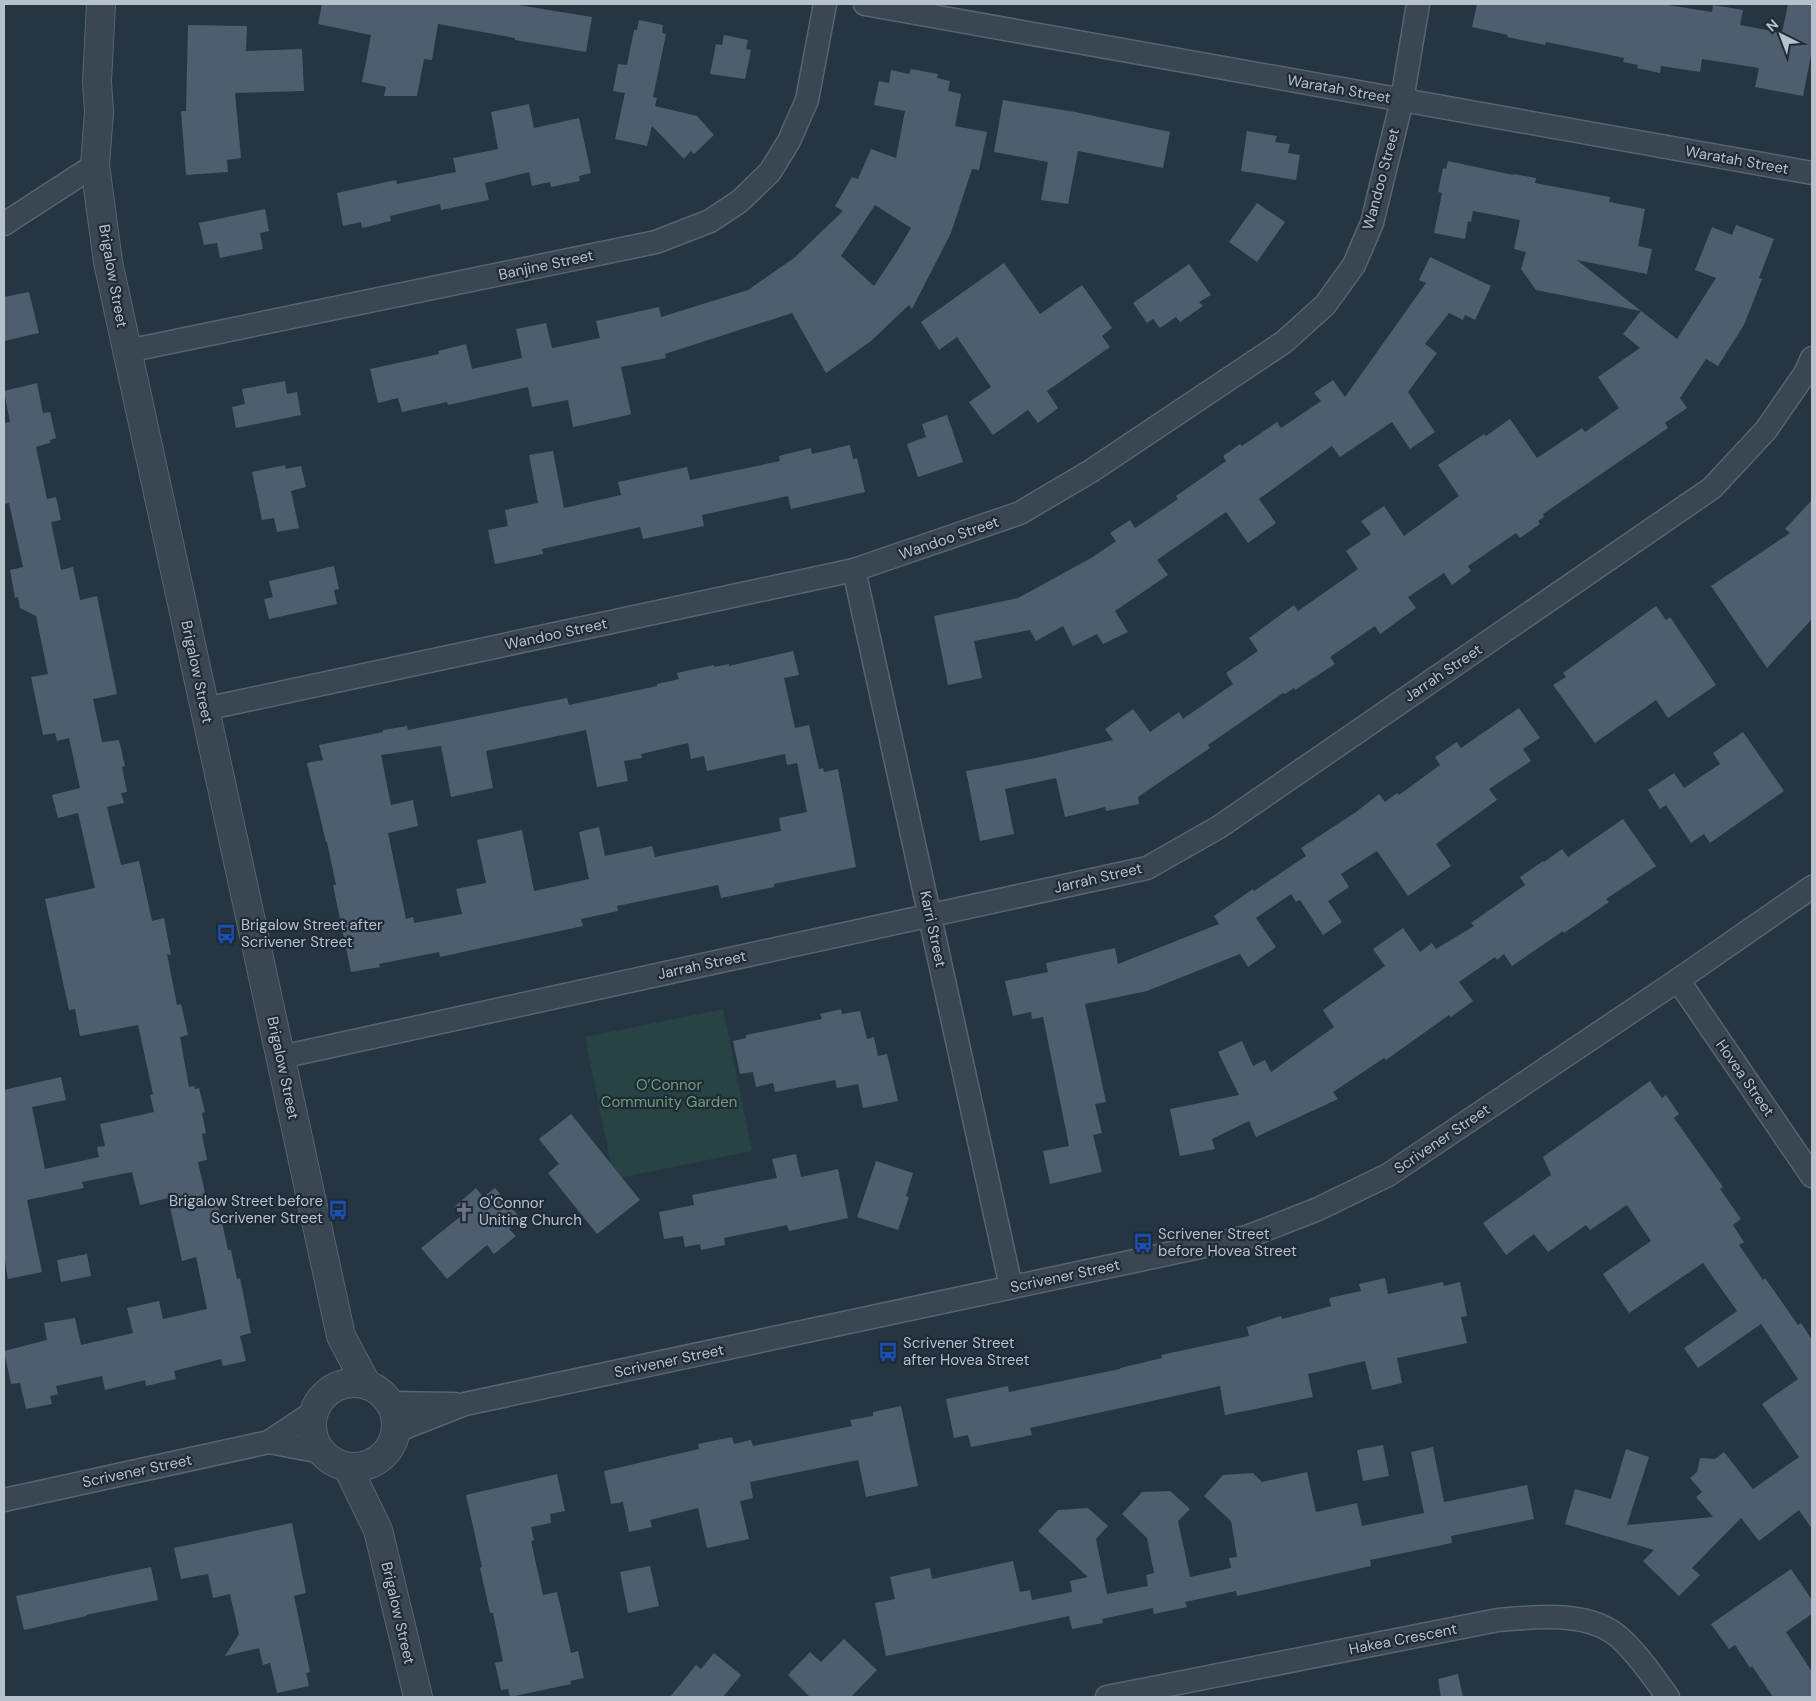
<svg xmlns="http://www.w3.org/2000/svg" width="1816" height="1701" viewBox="0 0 1816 1701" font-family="'DM Sans',sans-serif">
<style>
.green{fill:#284343}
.building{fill:#4f5e6e;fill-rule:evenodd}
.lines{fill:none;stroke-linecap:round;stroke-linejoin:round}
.minor-casing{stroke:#58646f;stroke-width:25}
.tertiary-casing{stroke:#58646f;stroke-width:30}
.minor{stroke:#3a4652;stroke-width:22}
.tertiary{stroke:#3a4652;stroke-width:28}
.labels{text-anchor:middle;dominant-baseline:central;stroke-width:4.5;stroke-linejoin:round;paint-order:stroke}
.street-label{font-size:15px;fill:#b7c1cc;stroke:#1f2b37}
.poi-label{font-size:15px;fill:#b7c1cc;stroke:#1f2b37;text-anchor:start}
.park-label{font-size:15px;fill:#6e9d74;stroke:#1f2b37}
</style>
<rect width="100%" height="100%" fill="#263542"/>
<path class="green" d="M723 1009 752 1151 614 1179 585 1037Z"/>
<g class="building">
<path d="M322 4H512L592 17 586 52 515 40V38L438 24 432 60 424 59 417 96H384L386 87 362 82 371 35 318 24Z"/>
<path d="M1477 4H1661L1712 12 1713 5 1743 10 1740 25 1782 33 1788 4H1812V50L1803 96 1755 87 1759 68 1702 59 1700 72 1661 66 1660 73 1637 68 1638 65 1623 62 1624 58 1601 53 1546 42 1545 45 1507 37 1508 35 1472 27Z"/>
<path d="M639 20 663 25 662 33 666 34 653 97 657 98 655 106 697 116 714 135 694 154 691 151 684 159 652 126 647 146 615 139 625 93 613 91 618 64 627 65 634 30H637Z"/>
<path d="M188 25 247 26 246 51 302 49 304 91 235 93 241 158 227 160 228 172 186 175 181 111H186Z"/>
<path d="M724 35 748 40 746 49 751 50 745 79 710 74 716 44 722 45Z"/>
<path d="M911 69 938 74 937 78 950 81 948 91 961 94 955 126 987 132 979 170 972 169 951 233 912 309 909 305 871 341 826 373 792 313 665 354 666 358 621 367 631 414 624 416 573 427 568 400 532 407 528 387 448 405 447 402 402 412 398 398 378 403 370 369 439 354 438 351 466 344 472 369 522 358 516 329 546 323 552 348 600 338 596 321 659 307 661 317 748 290 794 258 843 211 835 206 852 177 858 179 871 149 896 158 905 111 874 105 879 81 889 83 891 70 909 74ZM875 205 911 228 896 253 874 286 841 256Z"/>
<path d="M1003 100 1075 112 1170 132 1163 168 1078 151 1068 204 1041 200 1048 162 994 152Z"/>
<path d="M529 104 534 128 579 118 591 173 579 176 580 181 551 187 550 182 532 186 529 172 485 183 489 200 441 210 440 204 390 216 391 221 362 228 361 222 343 226 337 193 396 180 397 184 456 172 453 158 498 149 491 112Z"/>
<path d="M1247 131 1277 136 1275 142 1290 144 1288 153 1300 155 1296 180 1241 171Z"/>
<path d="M1448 161 1513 175 1514 174 1536 178 1535 183 1610 197 1609 202 1645 209 1638 246 1652 249 1647 274 1577 260 1641 311 1536 290 1521 269 1526 252 1514 249 1520 220 1473 211 1471 222 1468 221 1465 239 1434 233 1442 193 1438 192 1443 168 1446 169Z"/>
<path d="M1257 203 1285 222 1257 262 1229 242Z"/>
<path d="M265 209 269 231 260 233 263 249 220 258 217 243 204 245 199 223Z"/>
<path d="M1736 225 1774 239 1759 278 1762 279 1744 325 1718 366 1706 359 1680 398 1687 408 1665 423 1668 428 1543 514 1544 517 1538 521 1540 524 1520 538 1516 533 1468 566 1471 571 1452 585 1444 573 1408 597 1416 608 1380 634 1375 626 1330 657 1335 664 1295 690 1294 688 1285 694 1283 693 1208 745 1210 748 1138 797 1139 804 1106 811 1105 807 1065 817 1056 778 1005 789 1014 834 980 841 966 771 1036 758 1113 740 1105 729 1133 709 1150 732 1179 712 1183 719 1233 684 1226 673 1258 651 1249 638 1294 605 1298 611 1358 569 1346 551 1371 534 1361 521 1384 506 1404 536 1459 496 1438 465 1484 434 1486 436 1510 419 1537 458 1582 428 1585 432 1619 408 1598 377 1640 348 1623 334 1641 311 1677 339 1716 278 1695 270 1712 227 1732 235Z"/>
<path d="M1430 257 1491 286 1475 320 1465 315 1463 320 1449 313 1425 344 1437 353 1408 392 1435 432 1410 449 1392 422 1340 457 1332 446 1259 499 1276 523 1248 543 1226 512 1157 560 1168 575 1115 611 1128 632 1103 644 1097 634 1073 646 1063 626 1036 641 1030 630 974 641 982 678 948 685 934 616 1018 598 1093 557 1116 541 1110 533 1130 520 1135 528 1178 499 1176 496 1226 461 1223 456 1240 444 1242 446 1277 422 1281 428 1321 401 1314 393 1333 380 1345 397 1426 283 1419 280Z"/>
<path d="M1004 263 1040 314 1082 285 1112 328 1102 336 1110 347 1047 391 1058 408 1038 423 1028 410 993 435 969 402 991 387 957 337 939 350 921 322Z"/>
<path d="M1189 264 1211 295 1199 302 1203 306 1180 322 1176 317 1160 328 1153 319 1147 323 1133 303Z"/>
<path d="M29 292 39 333 4 341V297Z"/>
<path d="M285 381 287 394 297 392 301 415 236 428 232 407 245 404 242 389Z"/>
<path d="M37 383 43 413 50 412 56 438 50 440V443L36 447 47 499 56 497 61 520 51 522 61 570 73 567 80 600 97 596 117 694 93 699 102 742 119 740 125 766 122 767 127 792 121 793 124 803 107 807 121 865 139 861 152 921 164 918 171 955 167 954 177 1005 181 1004 188 1035 180 1037 189 1087 194 1086 195 1089 199 1088 205 1112 202 1113 206 1133 202 1134 207 1160 198 1162 208 1206 218 1204 228 1250H231L237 1279 240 1278 251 1333 240 1336 246 1361 223 1366 221 1359 174 1371 176 1379 146 1386 145 1380 105 1390 102 1376 56 1386 58 1394 50 1396 52 1404 26 1409 20 1383 11 1384 4 1351 47 1340 44 1323 75 1318 81 1345 133 1333 127 1308 159 1301 163 1319 207 1309 196 1257 182 1261 168 1198 140 1205 132 1172 82 1182 84 1188 27 1200 42 1272 8 1279 4 1255V1090L61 1077 66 1100 32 1107 45 1169 99 1157 97 1147 105 1146 100 1124 154 1112 150 1095 153 1094 138 1025 80 1036 75 1009 69 1010 45 899 95 888 78 813 58 818 52 795 80 788 69 738 57 741 55 733 43 735 31 677 48 674 36 616 20 608 18 597 15 598 10 570 23 567 9 503 4 504V423L10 422 4 391Z"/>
<path d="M947 415 963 462 918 477 907 444 926 437 922 424Z"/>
<path d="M850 445 853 459 857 458 865 492 791 509 788 496 702 515 704 526 643 539 640 527 542 549 543 554 495 564 488 530 508 526 505 510 538 503 529 455 553 451 564 508 621 495 618 482 687 467 690 480 780 461 779 456 811 448 812 454Z"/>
<path d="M285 465 286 469 301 466 306 487 291 491 299 528 277 532 274 518 262 520 252 472Z"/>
<path d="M1812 500V619L1767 668 1711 586 1790 533 1785 529Z"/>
<path d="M334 566 339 589 334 590 337 604 269 619 264 599 273 597 269 581Z"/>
<path d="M1656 606 1666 620 1670 617 1716 685 1668 718 1656 700 1595 743 1553 685 1566 677 1563 673Z"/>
<path d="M793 651 799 675 784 678 795 728 809 725 819 769 823 768 824 772 838 769 856 867 774 884V887L721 898 718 885 617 906 618 911 581 919 583 926 440 957 439 952 379 964 380 967 351 972 333 885H336L327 842H326L307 763 323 760 319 745 383 732V730L407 726 408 730 567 698 569 705 657 686V684L679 679 677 673 714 665V667L729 664V666ZM586 730 597 787 628 781 624 761 642 758 641 754 688 743 691 759 704 756 707 771 785 754 787 765 797 763 807 812 779 818 781 831 655 857 652 846 605 856 599 827 579 832 589 879 534 891 522 830 477 840 486 883 456 889 462 914 414 923 413 917 406 919 388 833 418 826 413 800 391 805 381 755 441 746 451 797 493 788 486 751Z"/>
<path d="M1519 708 1540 738 1523 749 1531 761 1489 789 1497 800 1436 844 1451 866 1408 896 1377 851 1341 874 1349 887 1328 901 1342 922 1323 935 1300 900 1296 902 1291 894 1256 918 1276 947 1248 967 1240 954 1147 991 1085 1004 1106 1102 1095 1104 1102 1133 1093 1135 1102 1172 1050 1184 1043 1151 1069 1146 1043 1017 1032 1019 1031 1012 1013 1016 1005 981 1048 972 1046 963 1115 948 1118 964 1219 924 1214 916 1253 889 1254 891 1306 856 1301 848 1356 812 1379 794 1385 802 1397 793 1399 795 1440 765 1435 757 1457 742 1461 748Z"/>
<path d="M1743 732 1784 791 1710 843 1704 834 1691 843 1666 805 1660 809 1648 790 1674 773 1684 788 1720 764 1713 753Z"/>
<path d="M1623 819 1656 866 1606 899 1609 902 1564 933 1563 931 1512 966 1504 954 1497 960 1495 957 1459 982 1473 1001 1451 1017 1449 1015 1386 1060 1384 1058 1333 1092 1338 1099 1256 1137 1249 1121 1212 1139 1215 1149 1180 1156 1170 1109 1239 1095 1218 1052 1242 1041 1253 1066 1265 1060 1271 1072 1334 1027 1323 1010 1385 966 1373 949 1403 928 1420 952 1432 943 1436 949 1474 926 1471 923 1525 885 1520 877 1543 861 1544 862 1562 849 1568 857Z"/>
<path d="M841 1009 842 1014 860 1011 867 1039 874 1037 878 1056 887 1054 898 1101 863 1108 858 1084 837 1088 835 1080 775 1092 773 1083 756 1087 753 1072 740 1074 733 1041 746 1038V1035L822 1019 820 1014Z"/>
<path d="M1650 1081 1662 1098 1666 1095 1679 1114 1674 1118 1723 1187 1720 1189 1741 1219 1733 1225 1744 1242 1739 1245 1763 1280 1765 1278 1798 1325 1801 1323 1812 1340V1529L1799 1510 1759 1541 1741 1518 1692 1568 1700 1575 1679 1596 1643 1561 1654 1550 1565 1524 1575 1489 1611 1499 1626 1449 1649 1457 1627 1525 1713 1517 1696 1497 1702 1492 1690 1478 1697 1472 1700 1458 1715 1459 1724 1452 1753 1489 1799 1457 1762 1404 1798 1379 1761 1324 1698 1368 1684 1348 1737 1311 1703 1263 1629 1313 1603 1274 1651 1241 1627 1205 1590 1230 1586 1225 1548 1252 1534 1234 1506 1255 1483 1223 1551 1175 1543 1157Z"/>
<path d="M571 1114 640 1200 597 1234 548 1173 559 1164 539 1139Z"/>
<path d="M796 1154 801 1177 838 1169 848 1218 789 1231 787 1225 724 1238 725 1245 701 1250 700 1244 685 1247 683 1236 664 1239 659 1212 694 1205 692 1195 777 1178 772 1159Z"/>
<path d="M876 1161 913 1173 906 1196 909 1197 898 1230 857 1217Z"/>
<path d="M476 1188 483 1197 495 1188 521 1219 509 1229 516 1236 494 1254 487 1245 447 1279 421 1248 461 1216 454 1207Z"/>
<path d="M87 1254 91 1276 61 1282 57 1260Z"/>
<path d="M1385 1278 1388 1294 1443 1282 1444 1286 1460 1282 1467 1316 1461 1317 1467 1343 1397 1358 1402 1383 1372 1390 1365 1361 1308 1374 1313 1397 1225 1415 1220 1386 1030 1428 1032 1435 971 1447 968 1435 954 1438 946 1399 1008 1386 1009 1392 1120 1369V1368L1162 1358 1161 1355 1249 1336 1247 1327 1281 1316 1282 1319 1331 1306 1329 1298 1361 1291 1359 1284Z"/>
<path d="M901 1406 918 1486 866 1497 858 1460 750 1482 753 1498 740 1501 749 1539 707 1548 698 1508 650 1520 652 1527 629 1532 623 1502 611 1504 604 1471 699 1449 698 1444 732 1437 734 1444 751 1440 753 1446 852 1426 850 1420 873 1416V1412Z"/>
<path d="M1383 1445 1389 1476 1363 1481 1357 1450Z"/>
<path d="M1433 1447 1444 1502 1527 1485 1534 1519 1451 1536 1452 1543 1370 1560 1371 1566 1237 1596 1236 1591 1185 1602 1187 1607 1154 1614 1153 1608 1102 1619 1103 1623 1072 1629 1069 1616 886 1656 875 1603 895 1599 890 1577 930 1568 932 1579 1013 1561 1020 1592 1030 1590 1032 1600 1072 1592 1070 1581 1088 1577 1038 1531 1058 1510 1088 1508 1108 1526 1096 1539 1107 1594 1148 1586 1146 1575 1154 1573 1147 1538 1122 1514 1142 1492 1170 1491 1190 1509 1178 1521 1190 1577 1231 1568 1229 1558 1237 1557 1231 1521 1204 1496 1223 1475 1253 1473 1262 1482 1307 1472 1316 1512 1357 1503 1362 1526 1424 1513 1411 1452Z"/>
<path d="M557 1474 565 1511 550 1514 551 1523 531 1527 534 1540 531 1541 543 1595 557 1592 571 1653 578 1651 584 1678 570 1681 571 1684 510 1697 508 1689 501 1690 495 1663 503 1661 493 1613H490L480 1568 482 1567 466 1495Z"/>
<path d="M292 1523 306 1593 294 1596 310 1672 306 1673 309 1686 277 1693 270 1663 263 1665 259 1648 225 1656 239 1634 230 1594 213 1598 208 1574 181 1579 174 1548Z"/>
<path d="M650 1566 659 1606 628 1613 620 1572Z"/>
<path d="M151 1567 158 1600 86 1615V1616L24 1630 16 1596Z"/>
<path d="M1791 1569 1812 1600V1614L1786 1632 1812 1672V1697H1773L1752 1666 1750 1668 1735 1645 1729 1649 1711 1624Z"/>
<path d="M844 1639 877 1670 851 1697H810L788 1675 810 1652 821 1662Z"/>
<path d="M714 1653 741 1675 723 1697H670L696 1665 701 1669Z"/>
<path d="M1458 1674 1463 1697H1441L1438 1679Z"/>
</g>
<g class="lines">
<defs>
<g id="minor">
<path d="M865 4 1812 173"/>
<path d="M4 224 95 165"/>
<path d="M127 351 656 242 710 221 740 201 770 172 789 141 807 100 825 4"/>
<path d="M854 570 1011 1287"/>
<path d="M205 709 854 570 1020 513 1091 471 1284 342 1325 305 1354 265 1372 223 1402 100 1418 4"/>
<path d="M1678 980 1812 1176"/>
<path d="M281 1057 1147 868 1219 827 1712 488 1766 430 1806 372 1812 358"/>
<path d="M390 1403 454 1404"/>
<path d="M396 1431 465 1404 1247 1237 1318 1209 1388 1175 1678 980 1812 887"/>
<path d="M269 1442 321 1452"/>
<path d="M4 1500 269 1442 314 1412"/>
<path d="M1107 1697 1498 1620C1536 1617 1589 1610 1620 1638 1639 1655 1653 1677 1668 1697"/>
</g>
<g id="tertiary">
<path d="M101 4 97 82 99 112 95 165 108 262 341 1336 367 1385"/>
<circle cx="354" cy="1425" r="42"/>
<path d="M348 1468 378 1530 418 1697"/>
</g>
</defs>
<use href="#minor" class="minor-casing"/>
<use href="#tertiary" class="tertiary-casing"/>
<use href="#minor" class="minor"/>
<use href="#tertiary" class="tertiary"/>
</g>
<defs>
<symbol id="bus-bare" viewBox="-9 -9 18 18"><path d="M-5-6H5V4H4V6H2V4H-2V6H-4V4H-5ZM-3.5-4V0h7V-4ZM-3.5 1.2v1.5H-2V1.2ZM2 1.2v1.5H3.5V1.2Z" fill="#1a4fb4" stroke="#1f2b37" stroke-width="2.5" paint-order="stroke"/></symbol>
<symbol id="church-bare" viewBox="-9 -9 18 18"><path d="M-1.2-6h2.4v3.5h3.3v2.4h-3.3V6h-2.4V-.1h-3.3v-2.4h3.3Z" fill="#6b7280" stroke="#1f2b37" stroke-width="2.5" paint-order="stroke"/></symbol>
</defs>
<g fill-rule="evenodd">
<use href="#bus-bare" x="212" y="920" width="28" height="28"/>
<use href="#bus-bare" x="324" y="1196" width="28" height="28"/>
<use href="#church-bare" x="450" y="1198" width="28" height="28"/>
<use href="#bus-bare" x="1129" y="1229" width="28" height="28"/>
<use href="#bus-bare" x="874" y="1338" width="28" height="28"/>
</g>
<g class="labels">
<g class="street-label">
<text transform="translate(1339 89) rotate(10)">Waratah Street</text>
<text transform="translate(1737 160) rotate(10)">Waratah Street</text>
<text transform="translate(1381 179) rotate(-75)">Wandoo Street</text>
<text transform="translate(546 265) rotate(-12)">Banjine Street</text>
<text transform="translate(113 276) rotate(80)">Brigalow Street</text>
<text transform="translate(949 538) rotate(-19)">Wandoo Street</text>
<text transform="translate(556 634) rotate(-12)">Wandoo Street</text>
<text transform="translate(197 672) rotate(78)">Brigalow Street</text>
<text transform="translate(1443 673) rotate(-34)">Jarrah Street</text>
<text transform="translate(1098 878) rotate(-13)">Jarrah Street</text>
<text transform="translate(933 929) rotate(78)">Karri Street</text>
<text transform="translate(702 965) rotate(-12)">Jarrah Street</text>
<text transform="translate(283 1068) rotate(78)">Brigalow Street</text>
<text transform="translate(1745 1078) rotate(55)">Hovea Street</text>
<text transform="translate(1442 1139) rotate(-34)">Scrivener Street</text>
<text transform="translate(1065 1276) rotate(-12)">Scrivener Street</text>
<text transform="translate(669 1361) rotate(-12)">Scrivener Street</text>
<text transform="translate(137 1471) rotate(-12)">Scrivener Street</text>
<text transform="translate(398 1613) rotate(77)">Brigalow Street</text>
<text transform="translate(1403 1639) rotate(-11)">Hakea Crescent</text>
</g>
<g class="poi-label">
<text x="241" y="925">Brigalow Street after<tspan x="241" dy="17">Scrivener Street</tspan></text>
<text x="323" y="1201" text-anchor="end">Brigalow Street before<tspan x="323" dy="17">Scrivener Street</tspan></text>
<text x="479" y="1203">O'Connor<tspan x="479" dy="17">Uniting Church</tspan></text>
<text x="1158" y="1234">Scrivener Street<tspan x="1158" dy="17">before Hovea Street</tspan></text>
<text x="903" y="1343">Scrivener Street<tspan x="903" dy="17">after Hovea Street</tspan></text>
</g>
<g class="park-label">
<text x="669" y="1085">O’Connor<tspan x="669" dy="17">Community Garden</tspan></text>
</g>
</g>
<rect width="1816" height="1701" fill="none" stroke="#b7c1cc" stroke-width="10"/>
<g transform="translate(1781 35) rotate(318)" stroke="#1f2b37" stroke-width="4" paint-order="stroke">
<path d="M0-4L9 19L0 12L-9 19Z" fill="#b7c1cc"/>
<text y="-8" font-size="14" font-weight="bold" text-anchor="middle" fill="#b7c1cc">N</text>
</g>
</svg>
